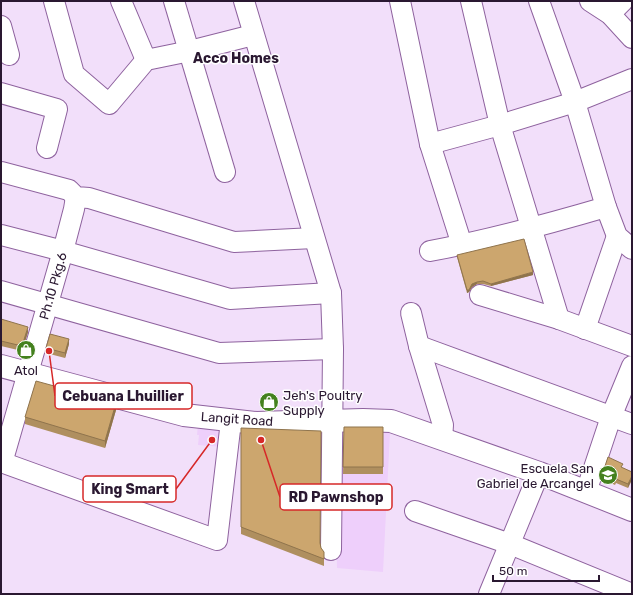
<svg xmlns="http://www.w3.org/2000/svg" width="633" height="595" viewBox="0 0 633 595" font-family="Rubik,sans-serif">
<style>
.built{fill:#eecffb}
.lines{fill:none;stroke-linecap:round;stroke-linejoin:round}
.minor-casing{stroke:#8e629e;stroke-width:22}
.major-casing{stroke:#8e629e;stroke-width:24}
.minor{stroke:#fff;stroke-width:20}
.major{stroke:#fff;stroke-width:22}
.wall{fill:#af8f5f}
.shaded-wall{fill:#8f744d}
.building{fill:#cca66e;stroke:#8f744d}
.labels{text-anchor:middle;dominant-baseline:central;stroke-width:3;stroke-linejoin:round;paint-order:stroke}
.street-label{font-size:13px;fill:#2a1831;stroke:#fff}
.poi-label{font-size:13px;fill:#2a1831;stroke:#fff}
.neighbourhood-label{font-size:14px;font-weight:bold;fill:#2a1831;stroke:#fff}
.leader{fill:none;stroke:#d62828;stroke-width:1.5}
.callout-dot{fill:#d62828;stroke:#fff;stroke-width:1.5}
.callout{fill:#fff;stroke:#d62828;stroke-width:1.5}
.callout-label{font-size:14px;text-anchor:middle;font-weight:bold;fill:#2a1831}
</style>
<rect width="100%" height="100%" fill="#f2dffa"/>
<g class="built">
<path d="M198 424 226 427 224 447 198 445 199 435H197Z"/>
<path d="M335 431 390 432 383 572 337 568Z"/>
</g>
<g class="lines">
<defs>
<g id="minor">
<path d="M54 1 74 74 109 104 146 60 190 51 253 35"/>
<path d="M121 1 146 60"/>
<path d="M174 1 225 172"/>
<path d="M244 1 331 293 333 349 331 550"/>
<path d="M400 1 430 144 462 245"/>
<path d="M471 1 500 125 559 319"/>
<path d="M539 1 575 102 606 207 617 236 632 249"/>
<path d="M590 1 610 14 632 38"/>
<path d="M610 14 623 1"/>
<path d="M1 26 9 55"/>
<path d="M1 93 57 109 47 148"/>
<path d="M430 144 500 125 575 102 632 79"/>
<path d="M1 172 69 190 76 197 89 198 234 242 314 238"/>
<path d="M1 235 63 251 230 299 331 293"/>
<path d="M430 251C490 240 548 224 606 207"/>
<path d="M1 291 219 353 333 349"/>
<path d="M480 295 559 319 632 346"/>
<path d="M411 313 419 346 443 425 442 439"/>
<path d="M585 329 617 236"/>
<path d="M419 346 632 424"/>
<path d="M1 462 217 540 231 421"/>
<path d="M2 463 63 251 74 209 76 197"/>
<path d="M586 492 611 417 632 366"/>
<path d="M415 511 510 544 632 594"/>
<path d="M489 594 539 473"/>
</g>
<path id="major" d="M1 366 184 415 256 423 363 420 391 421 539 473 632 510"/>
</defs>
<use href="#minor" class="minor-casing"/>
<use href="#major" class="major-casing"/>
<use href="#minor" class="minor"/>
<use href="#major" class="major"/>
</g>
<g class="wall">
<path d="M457 255 533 275 491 286 483 284H477L472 287 469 292 467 293 457 257Z"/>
<path d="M1 319 28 332 22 351 1 346Z"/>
<path d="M69 344 65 358 46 353V348Z"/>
<path d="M116 410 105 448 25 424V417Z"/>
<path d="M344 427H383V474H343Z"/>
<path d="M241 428 320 543 321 548 324 552V566L241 534Z"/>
<path d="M623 468 632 472 628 488 616 483 615 485 602 479V475Z"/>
</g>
<g class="shaded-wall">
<path d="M533 272V275L491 286V284Z"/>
<path d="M477 282V284L472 287 469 292 467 293V290L472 284Z"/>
<path d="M28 327V332L22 351V346Z"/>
<path d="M69 339V344L65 358V353Z"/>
<path d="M116 403V410L105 448V441Z"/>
<path d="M632 476V480L628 488V484Z"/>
</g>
<g class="building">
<path d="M524 239 533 272 491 284 483 281 477 282 472 284 469 290H467L457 255Z"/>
<path d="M1 319 28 327 22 346 1 341Z"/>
<path d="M50 334 69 339 65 353 46 348Z"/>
<path d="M36 381 116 403 105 441 25 417Z"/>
<path d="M344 427H383V467H343Z"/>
<path d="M241 428 321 431 320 543 321 548 324 552V559L241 527Z"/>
<path d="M608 457 623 464 621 467 632 472V476L628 484 616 479 615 481 602 475Z"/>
</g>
<defs>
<symbol id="shop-disc" viewBox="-11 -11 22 22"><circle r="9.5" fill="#44811e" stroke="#fff"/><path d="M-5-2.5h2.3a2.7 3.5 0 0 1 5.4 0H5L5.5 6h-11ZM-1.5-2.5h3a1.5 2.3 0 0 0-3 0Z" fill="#fff"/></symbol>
<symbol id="school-disc" viewBox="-11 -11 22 22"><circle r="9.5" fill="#44811e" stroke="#fff"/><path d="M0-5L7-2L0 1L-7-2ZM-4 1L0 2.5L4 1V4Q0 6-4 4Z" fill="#fff"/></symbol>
</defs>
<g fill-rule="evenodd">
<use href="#shop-disc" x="15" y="339" width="22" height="22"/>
<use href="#shop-disc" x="258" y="391" width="22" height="22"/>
<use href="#school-disc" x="597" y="464" width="22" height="22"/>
</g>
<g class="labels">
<g class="street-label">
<text transform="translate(53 286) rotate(-74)">Ph.10 Pkg.6</text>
<text transform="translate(237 419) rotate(4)">Langit Road</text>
</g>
<g class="poi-label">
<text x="26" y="370">Atol</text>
<text x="283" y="395" text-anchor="start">Jeh's Poultry<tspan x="283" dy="15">Supply</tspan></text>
<text x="594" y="468" text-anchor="end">Escuela San<tspan x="594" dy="15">Gabriel de Arcangel</tspan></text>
</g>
<g class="neighbourhood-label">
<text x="236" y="58">Acco Homes</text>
</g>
</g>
<path class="leader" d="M49 351L55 396M212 440L176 489M261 440L280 497"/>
<g class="callout-dot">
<circle cx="49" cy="351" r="4"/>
<circle cx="212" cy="440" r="4"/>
<circle cx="261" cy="440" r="4"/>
</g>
<g class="callout">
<rect x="55" y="383" width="137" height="26" rx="4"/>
<rect x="83" y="476" width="93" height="26" rx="4"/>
<rect x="280" y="484" width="112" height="26" rx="4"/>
</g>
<g class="callout-label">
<text x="123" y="401">Cebuana Lhuillier</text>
<text x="130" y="494">King Smart</text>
<text x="336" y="502">RD Pawnshop</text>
</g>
<rect width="633" height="595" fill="none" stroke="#2a1831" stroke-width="4"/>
<path d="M493 575v6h106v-6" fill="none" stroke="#2a1831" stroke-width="2"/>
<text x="499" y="575" font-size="12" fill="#2a1831" stroke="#ffffff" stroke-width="3" paint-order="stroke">50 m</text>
</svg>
